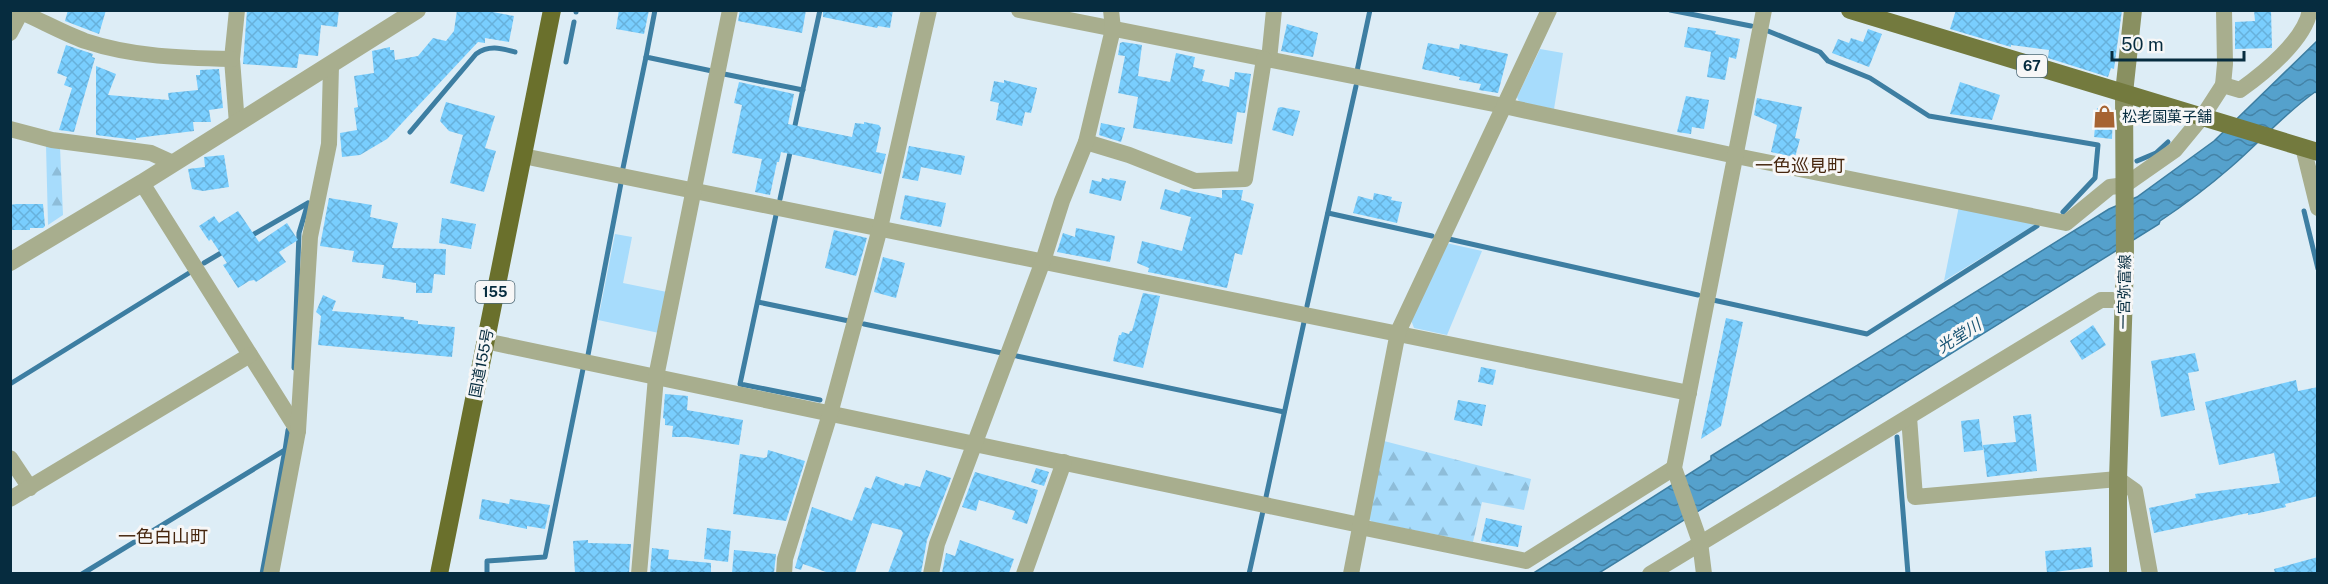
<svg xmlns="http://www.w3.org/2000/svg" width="2328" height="584" viewBox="0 0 2328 584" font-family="'Public Sans','Noto Sans JP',sans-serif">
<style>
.green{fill:#a7dcfc}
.forest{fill:url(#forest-firs)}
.water{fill:url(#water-waves);stroke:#3d7ea2;stroke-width:1.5}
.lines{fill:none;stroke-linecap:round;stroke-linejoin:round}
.stream{stroke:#3d7ea2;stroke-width:5}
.building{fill:url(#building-cross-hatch)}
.minor{stroke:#a8ae8e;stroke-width:16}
.tertiary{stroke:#a8ae8e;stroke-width:18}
.secondary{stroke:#899061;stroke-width:18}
.primary{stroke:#737a3e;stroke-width:18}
.trunk{stroke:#6a702c;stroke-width:18}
.labels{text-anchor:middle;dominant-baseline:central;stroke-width:6;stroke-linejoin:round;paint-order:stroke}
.shield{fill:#f7f7f7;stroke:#4e6976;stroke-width:1.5}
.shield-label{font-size:14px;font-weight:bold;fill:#062c3f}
.poi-label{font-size:15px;fill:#062c3f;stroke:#f7f7f7;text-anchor:start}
.street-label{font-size:15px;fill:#062c3f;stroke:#f7f7f7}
.water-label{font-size:16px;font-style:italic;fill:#1c5674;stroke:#f7f7f7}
.quarter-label{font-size:18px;fill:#46260e;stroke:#f7f7f7}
</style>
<defs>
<pattern id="forest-firs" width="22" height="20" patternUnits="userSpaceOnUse" patternTransform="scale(1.5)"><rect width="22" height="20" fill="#a7dcfc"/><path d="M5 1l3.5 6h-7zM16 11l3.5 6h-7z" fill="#8ebdd9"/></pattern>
<pattern id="water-waves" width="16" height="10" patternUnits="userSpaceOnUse" patternTransform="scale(1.5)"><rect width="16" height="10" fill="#55a1cc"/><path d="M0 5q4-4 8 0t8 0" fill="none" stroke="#4483a7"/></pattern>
<pattern id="building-cross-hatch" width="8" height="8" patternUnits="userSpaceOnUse" patternTransform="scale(1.5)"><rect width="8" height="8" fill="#79cefe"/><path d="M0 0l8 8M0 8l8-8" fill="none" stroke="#67b1db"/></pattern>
</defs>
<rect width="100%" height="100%" fill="#ddedf6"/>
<g class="green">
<path d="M1540 49 1563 53 1554 109 1519 102 1517 97Z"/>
<path d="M1959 206 2039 222 1944 281Z"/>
<path d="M615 234 632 237 623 283 667 292 659 333 598 320Z"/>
<path d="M1446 243 1482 251 1447 335 1414 328 1411 320Z"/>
</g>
<g class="forest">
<path d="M46 145 60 147 63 215 48 225Z"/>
<path d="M1384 441 1531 479 1524 510 1482 502 1473 542 1372 522 1369 519Z"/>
</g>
<path class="water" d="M2317 41V93L2315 92C2284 114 2259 143 2231 167 2208 187 2184 205 2160 221L2159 224 1599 573 1532 574 1711 460V456L2109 209 2137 197 2214 141Z"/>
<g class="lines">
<g class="stream">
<path d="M655 10 646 57 712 71"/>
<path d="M1670 10 1751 26"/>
<path d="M576 12V10"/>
<path d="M1768 31 1820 52 1828 61 1870 78 1929 116 2098 145 2095 178 2063 212"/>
<path d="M566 62 574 22"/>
<path d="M1357 71 1370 10"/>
<path d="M724 74 803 90"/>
<path d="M794 130 820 10"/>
<path d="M410 132 476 54C489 45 500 48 515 52"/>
<path d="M2137 161 2156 153 2168 142"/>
<path d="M623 168 646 57"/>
<path d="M780 199 791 148"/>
<path d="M2304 211 2318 269"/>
<path d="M1328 213 1432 236"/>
<path d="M776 215 740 384 820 400"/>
<path d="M249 237 308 203"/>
<path d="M1449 239 1698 295"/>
<path d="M204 263 226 250"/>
<path d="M1713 300 1867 334 2037 226"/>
<path d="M758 302 849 321"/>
<path d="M1307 306 1356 86"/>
<path d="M864 324 1002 353"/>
<path d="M588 355 621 183"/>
<path d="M1012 355 1284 412"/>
<path d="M294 368 299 233 308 203"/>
<path d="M10 384 189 273"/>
<path d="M1897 437 1908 574"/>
<path d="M1266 497 1304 322"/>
<path d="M82 574 285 450 288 430"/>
<path d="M262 574 285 450"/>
<path d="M487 574V561L545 557 583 369"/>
<path d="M1249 574 1263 511"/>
</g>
</g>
<g class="building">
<path d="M68 10H106L99 34 65 21Z"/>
<path d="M247 10H339L337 27 321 25 318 56 299 54 297 68 243 64Z"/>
<path d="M457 10H482L514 16 509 42 485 38V43L478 42 387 139 360 155 342 157 340 133 357 130 354 108 358 107 354 76 374 73 372 51 390 47V50H394L395 60 418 56 433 38 446 41 454 31Z"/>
<path d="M619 10H649L644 34 616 29Z"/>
<path d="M740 10H806L802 33 738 21Z"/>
<path d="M823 10H893L890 28 878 26 877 28 823 17Z"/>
<path d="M1956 10H2122L2114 69 2111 68 2108 77 2048 58 2049 50 2011 45V47L1950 29Z"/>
<path d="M2254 10H2271L2272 48 2235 49V22L2255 21Z"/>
<path d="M1287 24 1318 33 1313 57 1281 51Z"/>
<path d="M1688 27 1716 31 1715 34 1740 39 1736 59 1729 57 1725 80 1707 77 1711 52 1684 47Z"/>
<path d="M1868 29 1882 34 1869 67 1832 53 1838 39 1849 43 1851 38 1863 42Z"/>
<path d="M1123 42 1142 45 1138 76 1170 82 1176 53 1195 57 1193 67 1205 70 1202 81 1229 87 1230 79 1234 80 1235 72 1251 74 1245 113 1237 112 1232 144 1133 128 1138 97 1118 93 1125 56 1118 55 1120 43Z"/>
<path d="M1428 43 1459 49 1460 44 1508 54 1498 93 1479 90 1481 84 1459 80 1460 77 1422 69Z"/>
<path d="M66 45 93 54 92 57 95 58 74 132 59 130 72 88 64 85 67 77 57 73Z"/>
<path d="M96 66 116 74 108 95 169 100 168 93 198 90 196 75H200V70L219 69 223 108 209 110 211 122H193L194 131 136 138V140L96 135Z"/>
<path d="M1004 80 1037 88 1031 113 1025 112 1022 126 996 120 999 103 990 101 994 81 1004 83Z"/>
<path d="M739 82 794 94 788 124 852 137 855 123 864 124V122L879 125 881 128 876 152 886 154 881 174 781 152 779 162H777L770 195 755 192 762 159 732 153 742 105 734 103Z"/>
<path d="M1960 82 2000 95 1992 120 1950 114Z"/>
<path d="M1686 96 1709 100 1704 129 1692 127 1691 134 1677 132Z"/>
<path d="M1757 98 1802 107 1795 138 1800 139 1795 157 1771 152 1777 125 1754 115Z"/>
<path d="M446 102 495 116 485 148 496 151 484 192 450 183 463 135 449 131 440 121Z"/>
<path d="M1281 107 1300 111 1293 136 1272 130 1278 108Z"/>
<path d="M2097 108 2113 110 2112 139 2094 137Z"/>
<path d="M1101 123 1125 128 1121 142 1099 135Z"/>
<path d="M909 146 965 156 961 175 921 167 918 181 902 178Z"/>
<path d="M224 155 229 187 203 191 192 189 188 169 205 167 204 157Z"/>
<path d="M1102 178 1109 180 1110 178 1126 181 1121 201 1089 193 1092 180 1101 182Z"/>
<path d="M1165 189 1179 193 1181 189 1222 198V190H1243L1241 200 1254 204 1242 255 1235 253 1227 288 1148 272 1149 268 1137 263 1142 241 1182 251 1191 217 1160 209Z"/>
<path d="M1374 193 1392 197 1391 200 1402 202 1397 223 1353 213 1358 196 1373 200Z"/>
<path d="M905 195 946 203 941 227 900 219Z"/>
<path d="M329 198 372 205 370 217 398 223 392 248 446 249 445 275 434 274 432 293H416V283L382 278 384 265 352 262 354 251 320 246Z"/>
<path d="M16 204H43L45 226 43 228H30V230H10V205Z"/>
<path d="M238 211 259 242 287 223 298 240 279 252 286 262 256 282 254 280 249 281 238 288 223 265 227 263 211 239 209 241 199 226 214 216 219 223Z"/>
<path d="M442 218 476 224 471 249 439 243Z"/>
<path d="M1076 228 1115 236 1110 262 1057 252 1063 233 1075 237Z"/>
<path d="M834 230 867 238 856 276 825 268Z"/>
<path d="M883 257 905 263 896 298 874 292Z"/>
<path d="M1143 293 1160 296 1143 368 1113 361 1119 335H1121L1122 332 1129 334 1130 331H1132Z"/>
<path d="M323 295 336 301 332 311 404 317V319L418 321V324L455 327 452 357 318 345 321 316 316 312Z"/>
<path d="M1726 318 1743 322 1721 426 1701 439Z"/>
<path d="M2093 325 2106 345 2082 360 2070 341Z"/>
<path d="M2195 353 2199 371 2188 373 2195 410 2161 417 2151 361Z"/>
<path d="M1481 367 1496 370 1493 385 1478 382Z"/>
<path d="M2296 380 2298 391 2318 387V496L2285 504 2286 507 2259 513 2248 515V513L2154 533 2149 508 2196 498 2195 494 2280 483 2274 453 2219 465 2205 402Z"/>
<path d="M665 394 688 396 687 410 743 420 739 445 688 437H672L673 426 665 425V419L663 418Z"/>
<path d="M1458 400 1486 405 1482 426 1454 420Z"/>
<path d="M2031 414 2037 471 1987 477 1983 445 2016 442 2013 416Z"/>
<path d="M1979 419 1983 450 1964 452 1961 421Z"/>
<path d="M768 450 805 461 786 521 733 514 740 454 764 458 767 457Z"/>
<path d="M1036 468 1049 472 1044 486 1031 482Z"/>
<path d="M926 470 951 478 927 540 921 573H888L903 533 901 530 872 523 855 573H829L803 564 801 570 795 568 812 507 852 521 865 487 871 489 876 476 904 486 905 483 920 487Z"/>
<path d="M975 472 1038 490 1027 524 1012 519 1015 511 979 500 976 511 962 507Z"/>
<path d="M482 499 509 504 510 499 550 505 545 529 527 526V529L479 519Z"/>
<path d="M1486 518 1522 526 1518 547 1481 541Z"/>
<path d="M707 528 731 531 728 562 704 559Z"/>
<path d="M588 540V543L631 544 629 573H575L573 541Z"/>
<path d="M960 540 1014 559 1009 573H942L946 553 955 556Z"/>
<path d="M2091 547 2093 567 2047 573 2045 551Z"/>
<path d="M652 548 669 550 668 559 711 563V573H650Z"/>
<path d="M734 550 776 554 774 573H732Z"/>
<path d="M2318 557V573H2275L2274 569Z"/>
</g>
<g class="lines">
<g class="minor">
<path d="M237 10 232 59 237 124"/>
<path d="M1019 10 1504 106 1736 156 2066 223 2110 187 2125 185 2175 150 2203 116 2223 85 2240 90C2264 73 2305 40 2310 10"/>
<path d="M21 12C42 21 63 33 85 41 133 57 182 58 232 59"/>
<path d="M10 33 22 10"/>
<path d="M1269 60 1274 10"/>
<path d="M2223 85 2225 64 2224 10"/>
<path d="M10 129 52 140 151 153 173 163"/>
<path d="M1086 142 1129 155 1195 181 1245 179 1264 59"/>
<path d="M2303 147 2318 208"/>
<path d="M523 156 1689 393"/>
<path d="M142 183 298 431"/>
<path d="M485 341 1360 525"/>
<path d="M1909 417 1915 497 2118 479 2135 491 2150 574"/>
<path d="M10 458 30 488"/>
<path d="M10 499 250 355"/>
<path d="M1360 527 1526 561 1674 468"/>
<path d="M271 574 298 431 310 237 329 144 331 66"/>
<path d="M639 574 656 377 730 10"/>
<path d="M784 574 785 559 830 414 880 228 929 10"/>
<path d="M931 574 937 544 1043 261 1062 201 1086 142 1113 29 1111 10"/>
<path d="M1024 574 1064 462"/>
<path d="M1351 574 1398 332 1549 10"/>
<path d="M1650 574 2101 300H2124"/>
<path d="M1704 574 1700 542 1674 468 1764 10"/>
</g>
<path class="tertiary" d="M10 262 142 183 417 10"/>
<path class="secondary" d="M2118 574V479L2125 261 2124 93 2133 10"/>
<path class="primary" d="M1850 10 2318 152"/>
<path class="trunk" d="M439 574 552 10"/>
</g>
<defs>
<symbol id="shop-bare" viewBox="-9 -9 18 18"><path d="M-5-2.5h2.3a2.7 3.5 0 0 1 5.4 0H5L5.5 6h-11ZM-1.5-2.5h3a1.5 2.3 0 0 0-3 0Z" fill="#a66332" stroke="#f7f7f7" stroke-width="2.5" paint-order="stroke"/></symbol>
</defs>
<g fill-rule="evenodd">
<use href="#shop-bare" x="2088" y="100" width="33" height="33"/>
</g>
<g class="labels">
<g class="shield">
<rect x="2017" y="55" width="30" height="22" rx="4.5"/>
<rect x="475.5" y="281" width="39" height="22" rx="4.5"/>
</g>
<g class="shield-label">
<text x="2032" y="66">67</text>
<text x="495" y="292">155</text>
</g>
<g class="poi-label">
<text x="2122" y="116">松老園菓子舗</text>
</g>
<g class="street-label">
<text transform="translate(2124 292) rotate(-89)">一宮弥富線</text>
<text transform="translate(481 363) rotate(-79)">国道155号</text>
</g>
<g class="water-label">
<text transform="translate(1959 336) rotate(-32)">光堂川</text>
</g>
<g class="quarter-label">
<text x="1800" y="165">一色巡見町</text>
<text x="163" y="536">一色白山町</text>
</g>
</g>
<rect width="2328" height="584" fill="none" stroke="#062c3f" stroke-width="24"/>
<path d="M2112 51v9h132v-9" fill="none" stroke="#062c3f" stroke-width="3"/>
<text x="2121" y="51" font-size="18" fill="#062c3f" stroke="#f7f7f7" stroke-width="4.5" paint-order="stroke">50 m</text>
</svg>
